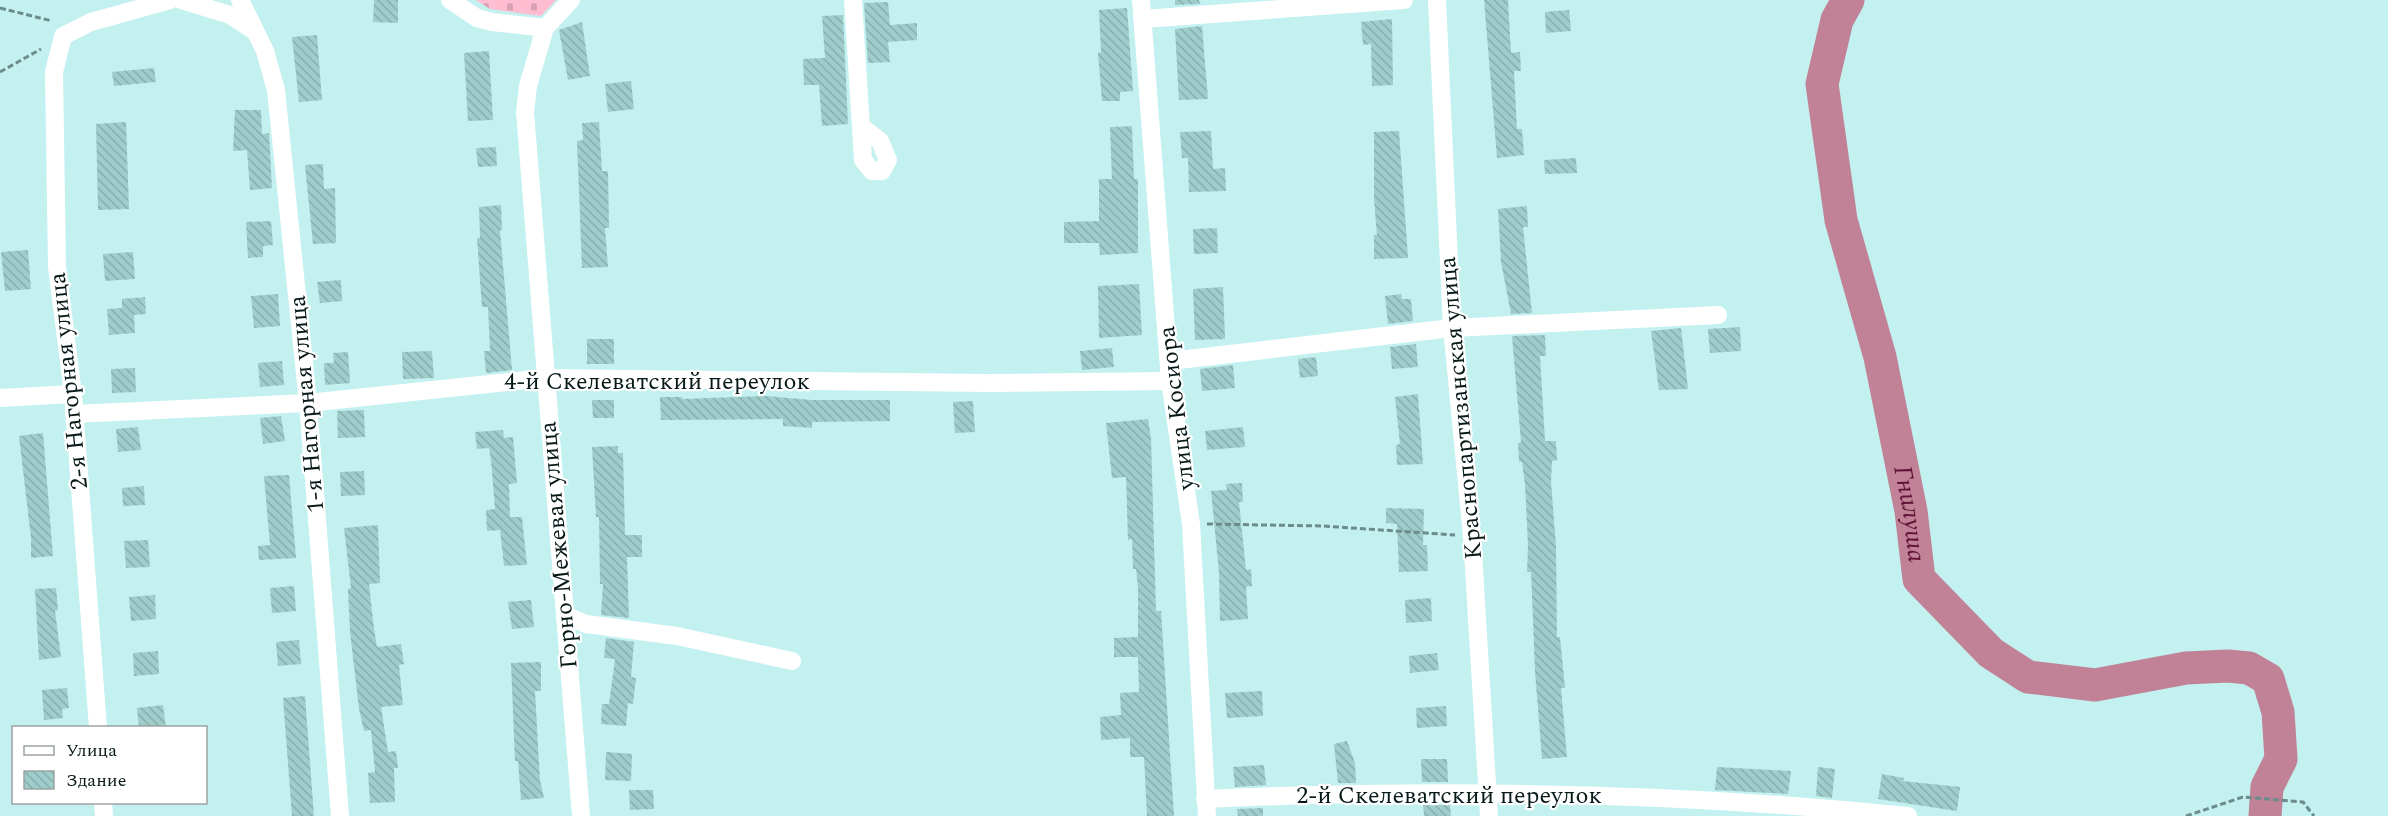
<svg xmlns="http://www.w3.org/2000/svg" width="2388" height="816" viewBox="0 0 2388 816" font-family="Spectral,serif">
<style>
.cemetery{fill:url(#cemetery-stones)}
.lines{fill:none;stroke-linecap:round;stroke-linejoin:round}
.river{stroke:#c18196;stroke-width:33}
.building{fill:url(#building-back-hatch)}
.path{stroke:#6b8c8b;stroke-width:3;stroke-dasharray:6 3;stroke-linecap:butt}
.street{stroke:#fff;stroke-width:18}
.labels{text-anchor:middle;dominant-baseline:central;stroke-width:4.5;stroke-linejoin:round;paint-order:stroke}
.street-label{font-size:24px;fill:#071918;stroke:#fff}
.water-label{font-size:26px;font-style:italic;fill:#611437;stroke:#fff}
</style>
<defs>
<pattern id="cemetery-stones" width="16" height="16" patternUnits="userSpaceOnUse" patternTransform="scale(1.5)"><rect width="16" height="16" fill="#ffbdd2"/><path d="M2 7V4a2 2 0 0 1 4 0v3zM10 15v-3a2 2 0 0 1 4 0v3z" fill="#d9a2b4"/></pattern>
<pattern id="building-back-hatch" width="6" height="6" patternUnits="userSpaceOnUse" patternTransform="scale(1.5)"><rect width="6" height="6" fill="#9fcdcb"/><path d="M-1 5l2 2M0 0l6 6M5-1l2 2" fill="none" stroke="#87afae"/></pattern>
</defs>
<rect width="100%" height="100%" fill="#c2f1ef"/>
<path class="cemetery" d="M476 0H556L541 16 490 9Z"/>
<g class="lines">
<path class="river" id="s1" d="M1848 0 1837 20 1822 84 1841 220 1880 357 1911 511 1919 579 1991 653 2028 677 2095 685 2186 668 2228 666 2249 668 2268 679 2278 712 2281 759 2267 787 2265 816"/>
</g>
<g class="building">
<path d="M374 0H398V23L373 22Z"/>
<path d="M1175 0H1199L1200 4 1175 5Z"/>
<path d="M1484 0H1508L1511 53 1520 52 1521 71H1514L1517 129H1522L1524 155 1497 158Z"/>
<path d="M888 2 890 25 917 23V40L888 42 890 62 868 63 864 3Z"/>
<path d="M1127 8 1133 91 1120 92V101H1102L1098 53 1101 52 1099 10Z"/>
<path d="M1569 10 1571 31 1546 33 1545 12Z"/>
<path d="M843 15 848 124 822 126 819 85H804L803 59 825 58 822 16Z"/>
<path d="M1392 19 1393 85 1372 86 1371 44 1363 45 1361 22Z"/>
<path d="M582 22 590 76 568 80 559 30Z"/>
<path d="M1202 26 1208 99 1179 100 1175 29Z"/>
<path d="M317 35 322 100 299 102 292 37Z"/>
<path d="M489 51 493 120 468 121 464 53Z"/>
<path d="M154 68 156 82 114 86 112 72Z"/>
<path d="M631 81 634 109 608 112 605 84Z"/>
<path d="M235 110H261L262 134 269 133 272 188 250 190 247 150 233 151Z"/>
<path d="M126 122 129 209 98 210 96 124Z"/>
<path d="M599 122 602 171H608L609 228H605L608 267 582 268 577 141 583 140 582 123Z"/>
<path d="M1132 126 1134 179H1138V253L1100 255 1099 243H1064V222L1099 221V179H1112L1110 127Z"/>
<path d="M1211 131 1213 169 1225 168 1226 191 1189 192 1188 158H1182L1180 132Z"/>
<path d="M1399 131 1408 258 1374 259V235H1377L1374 200V132Z"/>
<path d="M496 147 497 166 478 167 476 148Z"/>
<path d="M1576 158 1577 173 1545 174 1544 160Z"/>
<path d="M323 164 324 189 335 188 336 243 313 244 305 165Z"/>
<path d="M501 205 502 230H500L512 370 486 373 484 351H490L488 307H482L477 238H480L479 207Z"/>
<path d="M1527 206 1528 227H1523L1532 313 1511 314 1501 262 1498 209Z"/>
<path d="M271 221 273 245 263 246V257L248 258 246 222Z"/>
<path d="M1217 228 1218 253 1194 254 1193 229Z"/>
<path d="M28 250 31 289 5 291 1 252Z"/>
<path d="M133 252 135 279 105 281 103 254Z"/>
<path d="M341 280 342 301 320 303 317 282Z"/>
<path d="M1139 284 1142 335 1099 338 1098 286Z"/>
<path d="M1223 287 1225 339 1195 340 1193 289Z"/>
<path d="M278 294 280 326 254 328 251 296Z"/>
<path d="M1401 294 1402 299H1411L1413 321 1388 324 1385 296Z"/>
<path d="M145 297 146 314 134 315 135 333 109 335 107 309 122 308V299Z"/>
<path d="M1740 327 1741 351 1710 353 1708 329Z"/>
<path d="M1681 328 1688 389 1659 390 1651 331Z"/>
<path d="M1545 335 1546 356H1540L1545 441H1556L1557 460 1552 461 1551 482 1556 546 1557 637H1560L1565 688H1561L1567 757 1542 759 1535 671 1531 572H1527L1528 546 1525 484 1522 462H1519L1518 443 1521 442 1512 336Z"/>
<rect x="587" y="339" width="27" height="25"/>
<path d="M1416 344 1418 367 1392 369 1390 347Z"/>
<path d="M1112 348 1114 367 1082 370 1080 351Z"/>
<path d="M432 351 434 378 403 379 402 352Z"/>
<path d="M348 352 350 383 325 385 324 363H334L333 353Z"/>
<path d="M1316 357 1318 376 1300 378 1298 359Z"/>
<path d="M282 361 284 385 260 387 258 363Z"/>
<path d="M1233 365 1235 388 1202 391 1200 369Z"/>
<path d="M135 368 136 392 112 393 111 369Z"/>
<path d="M1418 394 1423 464 1397 465 1396 445 1400 444 1395 397Z"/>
<path d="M766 396 812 400H890V421L812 422V428L783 426V419L661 420 660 397H682V399Z"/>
<path d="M592 400H614V418H593Z"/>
<path d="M973 401 975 432 955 433 953 402Z"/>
<path d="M364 410 365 437 338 438 337 411Z"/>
<path d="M281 416 285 441 263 444 260 418Z"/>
<path d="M1148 419 1151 438 1156 611H1161L1174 816H1147L1144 757H1130V738L1101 740 1100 717 1121 715 1120 693 1139 692 1138 657H1114V638L1138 637V587L1136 569H1133L1132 539 1128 540 1126 477 1112 478 1106 423Z"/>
<path d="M138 427 141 450 118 452 116 429Z"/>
<path d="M1243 427 1245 447 1207 450 1205 431Z"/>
<path d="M503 430 504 438 513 437 517 483 509 484 510 517H522L527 565 504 566 500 530 487 531 486 510 495 509 491 460 489 448 477 449 475 432Z"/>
<path d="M43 433 53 556 31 558V538L19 436Z"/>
<path d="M618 446V453H623L625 535H642V557H627L629 618 601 615 603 584H600L599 517H596L592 447Z"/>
<path d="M364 471 365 495 341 496 340 472Z"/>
<path d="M289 475 296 558 259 560 258 546 270 545 264 476Z"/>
<path d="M1242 483 1243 502H1239L1246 570 1251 569 1252 586 1246 587 1248 619 1220 621 1219 572 1211 491 1227 490 1226 484Z"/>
<path d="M144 486 145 505 123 506 122 488Z"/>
<path d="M1386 508 1424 509 1423 545H1427L1428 571 1399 572 1397 524 1386 523Z"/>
<path d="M378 525 380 583 369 584 374 629 377 647 401 644 404 664 399 665 403 705 381 707 388 752 396 751 398 768H394L395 802 370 803 368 773 375 772 371 730 364 731 359 709 350 632 348 589 351 588 344 528Z"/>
<path d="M148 540 150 567 126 568 124 541Z"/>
<path d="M294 586 296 611 272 613 270 588Z"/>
<path d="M56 588 58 610 55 611 61 657 39 660 35 589Z"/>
<path d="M155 595 156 619 131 621 129 597Z"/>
<path d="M1431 598 1432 621 1406 623 1405 600Z"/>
<path d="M531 600 534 627 512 629 508 602Z"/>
<path d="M606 638 634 642 631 677 636 678 633 704 628 703 626 726 601 724 602 704H609L615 659 604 658Z"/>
<path d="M299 640 301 664 278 666 276 642Z"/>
<path d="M158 651 159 674 134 676 133 653Z"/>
<path d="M1437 653 1439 670 1410 673 1409 656Z"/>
<path d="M541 662V691H535L540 780 544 798 521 800 518 761H515L511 663Z"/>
<path d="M67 688 69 708 62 709 63 718 44 720 42 690Z"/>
<path d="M1262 691 1263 716 1227 718 1225 693Z"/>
<path d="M305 696 314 816H292L283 698Z"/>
<path d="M163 705 166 728H139L137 708Z"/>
<path d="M1446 706 1447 726 1417 728 1416 708Z"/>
<path d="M1347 741 1355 763 1356 783H1338L1334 744Z"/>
<path d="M606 752 632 754 631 781 605 780Z"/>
<path d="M1421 759H1447L1448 782H1422Z"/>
<path d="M1264 765 1266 785 1235 787 1233 767Z"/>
<path d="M1717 767 1791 771 1788 794 1715 790Z"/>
<path d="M1818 767 1835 769 1832 798 1816 796Z"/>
<path d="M1882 774 1904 778 1903 781 1960 787 1957 811 1878 799Z"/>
<path d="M629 790H653L654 809 630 810Z"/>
<path d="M1423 805H1450L1451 816H1424Z"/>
<path d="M1263 808V816H1238L1237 809Z"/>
</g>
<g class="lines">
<g class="path">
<path d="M0 8 52 21"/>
<path d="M0 72 41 49"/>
<path d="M1207 524 1323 526 1455 535"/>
<path d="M2186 816 2243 797 2303 802 2314 816"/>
</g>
<g class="street">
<path d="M181 0 230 15 253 30"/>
<path d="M240 0 265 51 276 90 308 403 340 816"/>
<path d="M450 0 477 18 492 22 545 28"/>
<path d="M571 0 545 28 528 86 525 112 581 816"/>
<path d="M853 0 863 160 872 171H882L888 160 880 141 862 127"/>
<path d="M1141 0 1170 381 1191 524 1207 816"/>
<path d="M1437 0 1452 328 1472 536 1489 816"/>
<path d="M1143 19 1404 0"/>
<path d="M1170 361 1452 328 1718 315"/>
<path d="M0 398 73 394"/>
<path d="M74 414 308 403 545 378 990 383 1170 381"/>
<path d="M565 615 586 624 677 636 792 661"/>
<path d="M98 728 73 394 57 267 54 72 63 36 91 22 170 0"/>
<path d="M1205 799C1442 788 1672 792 1908 816"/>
<path d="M103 802 104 816"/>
</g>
</g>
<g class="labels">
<g class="street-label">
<text transform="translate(69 381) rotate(-96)">2-я Нагорная улица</text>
<text x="657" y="382">4-й Скелеватский переулок</text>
<text transform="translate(307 404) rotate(-95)">1-я Нагорная улица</text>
<text transform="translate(1177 408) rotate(-97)">улица Косиора</text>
<text transform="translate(1461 408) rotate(-95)">Краснопартизанская улица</text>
<text transform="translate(559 545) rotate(-95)">Горно-Межевая улица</text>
<text x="1449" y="796">2-й Скелеватский переулок</text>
</g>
<g class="water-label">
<text stroke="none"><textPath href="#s1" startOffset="528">Гнилуша</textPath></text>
</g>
</g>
<rect x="12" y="726" width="195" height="78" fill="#ffffff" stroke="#9ca3a3" stroke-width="1.5"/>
<rect x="24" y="746" width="30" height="9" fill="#ffffff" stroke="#9ca3a3" stroke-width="1.5"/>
<text x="66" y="756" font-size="18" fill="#071918">Улица</text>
<rect x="24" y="771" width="30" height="18" fill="url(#building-back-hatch)" stroke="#9ca3a3" stroke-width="1.5"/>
<text x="66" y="786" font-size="18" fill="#071918">Здание</text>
</svg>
